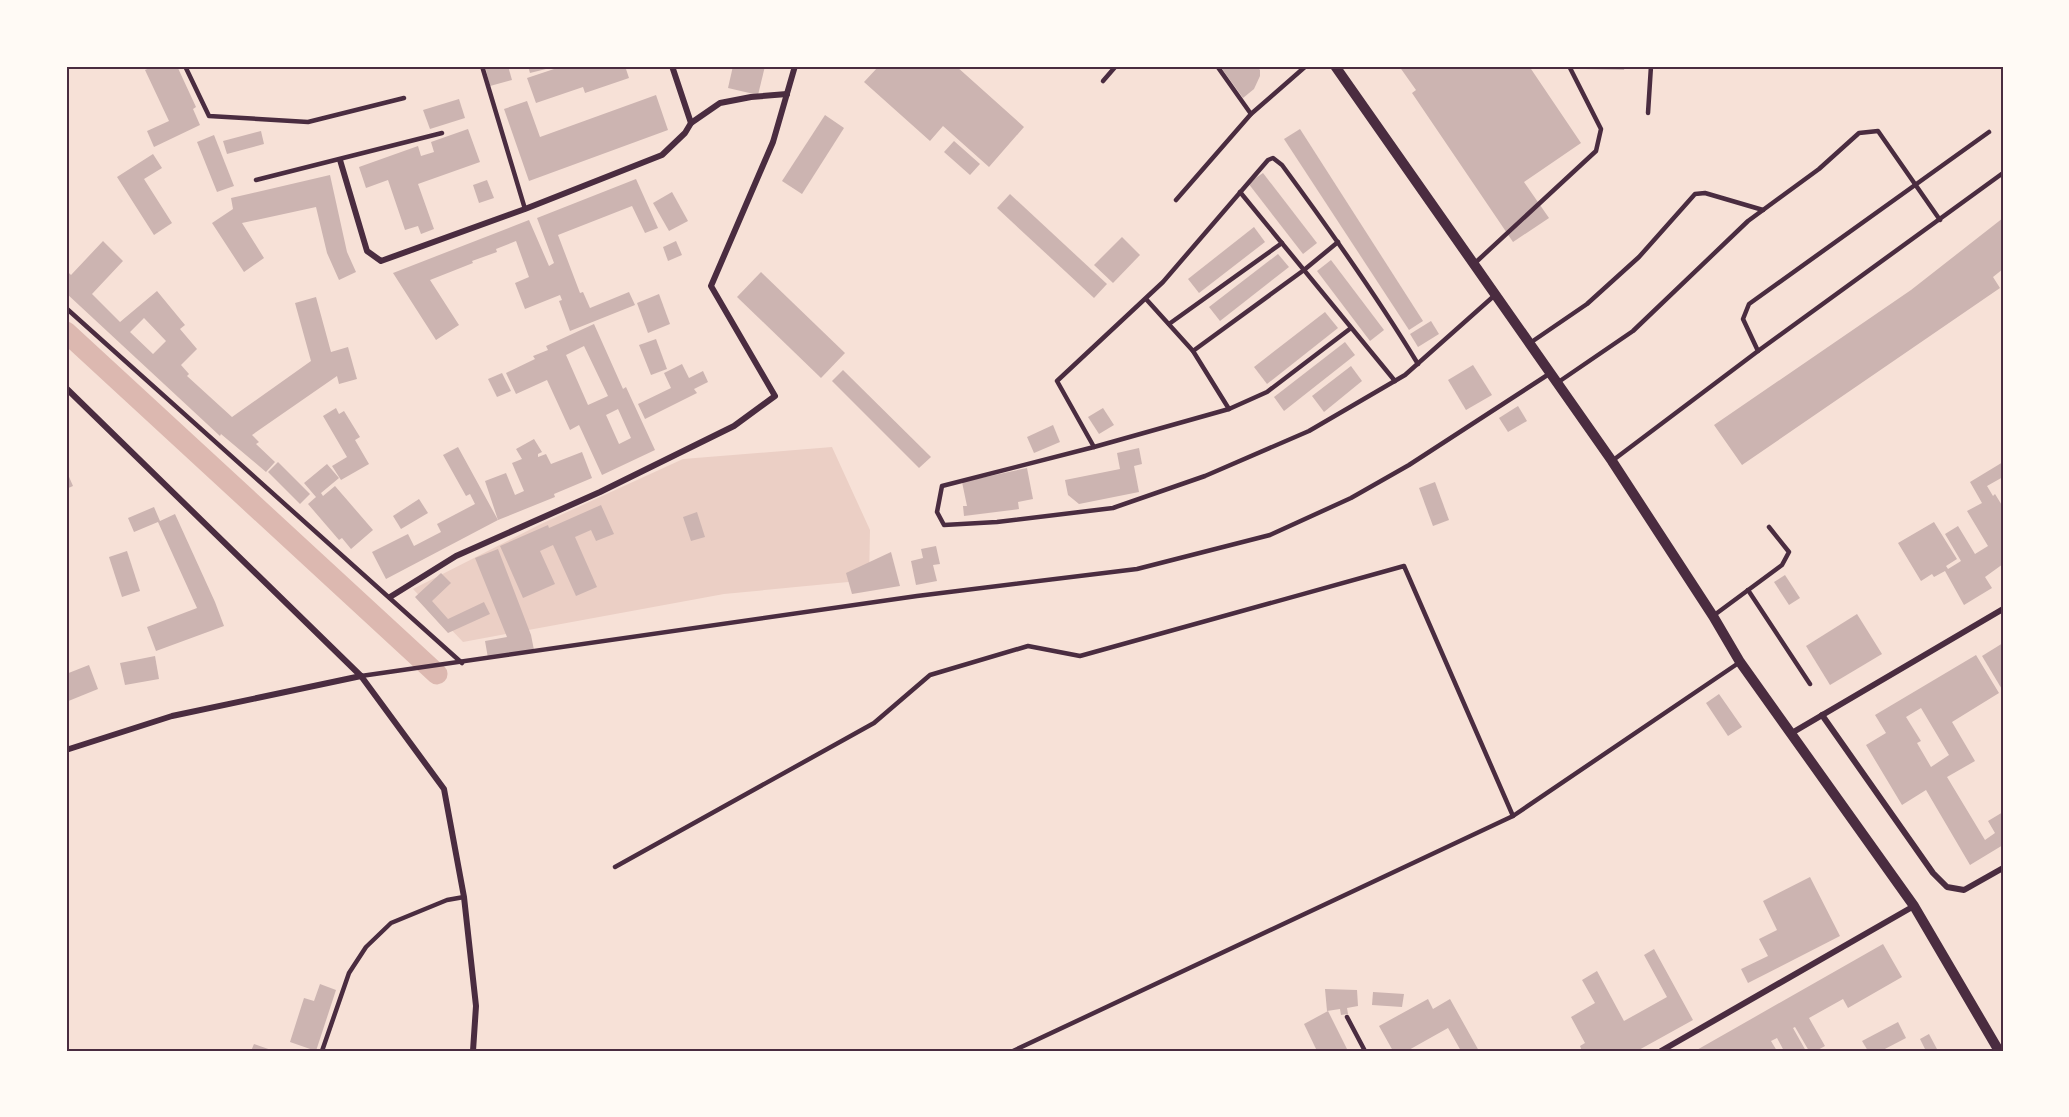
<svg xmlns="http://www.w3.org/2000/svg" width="2069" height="1117" viewBox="0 0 2069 1117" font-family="'Fira Sans Condensed',sans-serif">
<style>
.green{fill:#ebcfc5}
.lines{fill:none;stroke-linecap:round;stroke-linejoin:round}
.canal{stroke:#dcb8b0;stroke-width:21}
.building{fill:#ccb4b1;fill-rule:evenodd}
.service{stroke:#4a2c40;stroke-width:4.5}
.minor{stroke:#4a2c40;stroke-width:6}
.tertiary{stroke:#4a2c40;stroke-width:10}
.neatline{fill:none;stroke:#4a2c40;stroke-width:2}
</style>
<rect width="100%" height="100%" fill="#f7e1d7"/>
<path class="green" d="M832 447 870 530 869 580 724 594 463 642 413 589 541 524 683 459Z"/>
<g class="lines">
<path class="canal" d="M66 332 437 674"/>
</g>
<g class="building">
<path d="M154 66H177L196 107 193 109 200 125 154 147 147 131 169 121 145 70Z"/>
<path d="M485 66H508L512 80 490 86Z"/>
<path d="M528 66H554V67L530 73Z"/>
<path d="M563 66H625L629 78 585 93 583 87 536 103 527 78Z"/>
<path d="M733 66H765L758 95 728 88Z"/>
<path d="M876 66H956L1024 127 989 167 943 126 930 141 864 82 878 67Z"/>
<path d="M1220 66H1257L1260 70V76L1254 89 1243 98Z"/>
<path d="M1399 66H1529L1581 143 1524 182 1549 218 1513 242 1412 93 1416 90Z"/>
<path d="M1585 66H1625L1624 70 1585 69Z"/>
<path d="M656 95 668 130 529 181 504 109 527 101 540 137Z"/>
<path d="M459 99 465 118 430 129 423 110Z"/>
<path d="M825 115 844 128 802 194 782 181Z"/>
<path d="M468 129 480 162 418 184 434 229 421 234 418 226 405 230 388 180 366 188 359 167 418 146 421 156 434 152 431 142Z"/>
<path d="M1300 129 1423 321 1409 330 1284 139Z"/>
<path d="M261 131 264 144 227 154 223 141Z"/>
<path d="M214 135 234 186 217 192 197 142Z"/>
<path d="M954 141 980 164 970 175 944 152Z"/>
<path d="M153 154 162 168 144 179 172 223 154 235 117 177Z"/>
<path d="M1263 173 1317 243 1303 254 1248 183Z"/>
<path d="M330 175 347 252 356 272 339 280 327 253 316 207 242 223 264 258 244 272 212 223 233 209 231 198Z"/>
<path d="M636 179 658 228 645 233 632 206 558 235 580 293 583 292 590 308 629 292 635 305 570 331 559 301 562 300 560 295 525 309 515 283 529 277 516 241 496 249 497 252 472 261 473 263 430 280 459 325 436 340 393 273 529 220 549 266 554 263 537 218Z"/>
<path d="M487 180 494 198 479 203 473 185Z"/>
<path d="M672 192 688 221 669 231 653 203Z"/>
<path d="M1010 194 1107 284 1094 298 997 208Z"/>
<path d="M2003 218V269L1993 277 2000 288 1742 465 1714 425 1911 290Z"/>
<path d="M1254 227 1265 242 1199 293 1188 279Z"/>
<path d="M1122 237 1140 255 1113 283 1094 265Z"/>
<path d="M103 241 123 261 92 294 120 322 157 291 185 325 180 329 197 349 181 365 189 374 187 376 232 417 311 361 295 303 316 297 331 352 348 347 357 379 339 384 337 376 252 435 259 442 256 444 275 462 266 472 221 434 220 436 66 293V270L71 275ZM144 318 166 341 153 354 130 332Z"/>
<path d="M676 241 682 255 668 261 663 247Z"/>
<path d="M1278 254 1289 267 1220 321 1209 307Z"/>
<path d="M1331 260 1384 330 1370 341 1317 271Z"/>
<path d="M761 272 845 353 821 378 737 297Z"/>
<path d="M659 294 670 324 648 333 637 303Z"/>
<path d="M1325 312 1338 328 1267 384 1254 367Z"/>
<path d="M1431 321 1439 334 1418 347 1410 334Z"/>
<path d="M594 324 623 389 626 387 655 450 602 475 579 425 570 430 547 380 516 394 506 373 535 359 533 356 548 350 546 346ZM584 346 608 396 588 405 566 355ZM618 409 631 438 619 444 606 415Z"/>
<path d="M656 339 667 369 651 375 639 345Z"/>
<path d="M1345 342 1355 355 1284 411 1274 397Z"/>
<path d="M682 364 689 378 703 371 708 382 694 389 697 393 645 419 638 404 671 388 664 373Z"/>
<path d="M1473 365 1492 395 1466 410 1448 380Z"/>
<path d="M1351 366 1362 381 1324 412 1312 396Z"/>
<path d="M843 370 931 457 919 468 832 381Z"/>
<path d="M502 373 511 391 497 397 488 379Z"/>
<path d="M1518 406 1527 421 1508 432 1499 418Z"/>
<path d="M336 408 339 414 344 411 360 437 355 440 369 464 341 480 332 466 347 457 323 416Z"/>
<path d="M1103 408 1114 425 1099 434 1088 417Z"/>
<path d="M1053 425 1060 442 1034 453 1027 437Z"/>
<path d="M534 439 542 452 538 454V457L546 454 551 464 582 452 592 478 554 494 555 497 498 520 485 481 506 473 515 495 524 491 512 463 522 459 516 449Z"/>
<path d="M458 447 498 520 386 579 372 552 408 534 414 546 441 532 437 524 475 504 470 494 466 496 443 455Z"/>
<path d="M1139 448 1142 464 1134 466 1139 492 1079 504 1068 495 1065 480 1120 469 1117 453Z"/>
<path d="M278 462 310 494 300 504 268 472Z"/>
<path d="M2003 462V477L1987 486 1993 496 1995 494 2003 507V564L1985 577 1992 588 1964 605 1945 571 1934 577 1932 574 1921 581 1898 543 1934 522 1957 559 1946 566 1948 569 1961 561 1945 534 1958 526 1975 554 1988 546 1967 511 1982 503 1970 482Z"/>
<path d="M327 464 339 478 321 493 323 496 335 486 373 530 351 549 342 538 339 540 308 504 316 497 304 483Z"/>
<path d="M1027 468 1033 499 1018 502 1019 509 964 516 963 506H967L962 482Z"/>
<path d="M66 470 73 486 66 489Z"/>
<path d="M1435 482 1449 520 1433 526 1419 488Z"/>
<path d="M419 499 428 513 401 529 393 516Z"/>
<path d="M601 505 614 534 596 541 591 530 575 537 597 587 576 596 553 545 540 551 555 584 523 598 500 546 548 525 549 528Z"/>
<path d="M154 507 160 521 175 514 215 602 224 626 156 651 147 627 197 608 158 522 134 532 128 518Z"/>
<path d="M697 512 705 537 691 541 683 517Z"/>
<path d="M936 546 940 564 933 565 937 581 916 585 911 561 923 558 921 549Z"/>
<path d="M498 549 531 635 534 650 488 658 485 641 507 637 475 558Z"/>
<path d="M127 551 140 591 122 597 109 557Z"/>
<path d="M891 552 900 586 852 594 846 573Z"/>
<path d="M441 573 451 583 432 601 448 619 484 602 490 614 448 633 415 597Z"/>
<path d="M1785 575 1800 598 1789 605 1774 582Z"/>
<path d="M1857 614 1882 654 1830 685 1806 646Z"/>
<path d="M2003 643V691L1982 656Z"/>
<path d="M1976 655 1999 693 1952 722 1975 761 1947 777 1985 840 1995 833 1988 821 2003 812V845L1970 865 1926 790 1902 805 1866 745 1886 733 1875 715ZM1921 708 1949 755 1931 767 1917 743 1921 741 1906 717Z"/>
<path d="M155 656 159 679 125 685 120 663Z"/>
<path d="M89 665 98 689 66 702V674Z"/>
<path d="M1719 694 1742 727 1728 736 1706 703Z"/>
<path d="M1810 877 1840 936 1748 983 1741 969 1768 956 1759 939 1777 930 1763 901Z"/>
<path d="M1883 944 1902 977 1848 1008 1843 999 1809 1018 1825 1046 1816 1051H1809L1795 1027 1793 1028 1806 1051H1784L1777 1038 1771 1041 1777 1051H1695Z"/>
<path d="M1654 949 1693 1020 1637 1051H1582L1580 1046 1585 1043 1571 1017 1595 1003 1582 980 1597 971 1624 1021 1667 997 1644 955Z"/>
<path d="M320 984 336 990 316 1051 290 1042 304 998 314 1001Z"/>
<path d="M1325 989 1357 990 1358 1006 1347 1008 1348 1014 1341 1015 1340 1009 1327 1011Z"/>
<path d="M1373 992 1404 994 1402 1007 1372 1005Z"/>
<path d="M1428 999 1433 1009 1450 999 1479 1051H1461L1448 1028 1407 1051H1393L1379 1026Z"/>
<path d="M1328 1011 1348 1051H1317L1304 1024Z"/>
<path d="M1898 1022 1906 1038 1881 1051H1868L1862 1041Z"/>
<path d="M1929 1034 1938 1051H1926L1920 1039Z"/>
<path d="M254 1044 274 1051H251Z"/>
</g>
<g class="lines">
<g class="service">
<path d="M185 66 209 116 308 122 404 98"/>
<path d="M482 66 525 209"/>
<path d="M1217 66 1251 114"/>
<path d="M1103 81 1116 66"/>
<path d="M1648 113 1651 66"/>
<path d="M256 180 442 133"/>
<path d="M1240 192 1395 381"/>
<path d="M1176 200 1251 114 1306 66"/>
<path d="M1475 263 1596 151 1601 129 1569 66"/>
<path d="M1146 299 1193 351 1229 409"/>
<path d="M66 308 462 663"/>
<path d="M1169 324 1282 243"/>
<path d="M1351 328 1267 392 1229 409 1094 447 942 486 937 512 944 525 997 522 1113 508 1205 476 1309 431 1405 375 1495 295"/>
<path d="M1530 343 1587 304 1639 257 1695 194 1705 193 1763 210"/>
<path d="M1193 351 1304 270 1338 242"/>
<path d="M1758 351 1743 319 1749 304 1989 132"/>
<path d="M1557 383 1633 331 1748 221 1819 169 1859 133 1878 131 1940 220"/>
<path d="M1094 447 1057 381 1163 282 1268 160 1273 158 1282 165C1330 230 1376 295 1418 364"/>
<path d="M1612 461 1758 351 2003 173"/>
<path d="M1748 590 1810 684"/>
<path d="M1713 616 1782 565 1789 552 1769 527"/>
<path d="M361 676 917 596 1137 569 1270 535 1351 498 1409 465 1549 374"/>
<path d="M615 867 874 723 930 675 1028 646 1080 656 1404 566 1513 816"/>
<path d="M1347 1017 1365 1051"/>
<path d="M322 1051 349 973 366 947 391 923 447 900 464 897"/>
<path d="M1013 1051 1513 816 1740 662"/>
</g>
<g class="minor">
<path d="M691 123 720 103 751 97 787 94"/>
<path d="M340 160 367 251 381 261 525 209 662 155 685 133 691 123 672 66"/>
<path d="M66 388 361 676 444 789 464 897 476 1006 473 1051"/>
<path d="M390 597 456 556 600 492 734 426 775 396 711 286 773 142 795 66"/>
<path d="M1822 715 1933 873 1947 887 1964 890 2003 868"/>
<path d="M1790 734 2003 609"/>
<path d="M66 750 172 716 361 676"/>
<path d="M1661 1051 1914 906"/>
</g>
<path class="tertiary" d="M1335 66 1612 461 1713 616 1740 662 1914 906 1999 1051"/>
</g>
<rect width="2069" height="1117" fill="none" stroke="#fffaf5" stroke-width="135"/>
<rect x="68" y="68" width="1934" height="982" class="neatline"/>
</svg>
